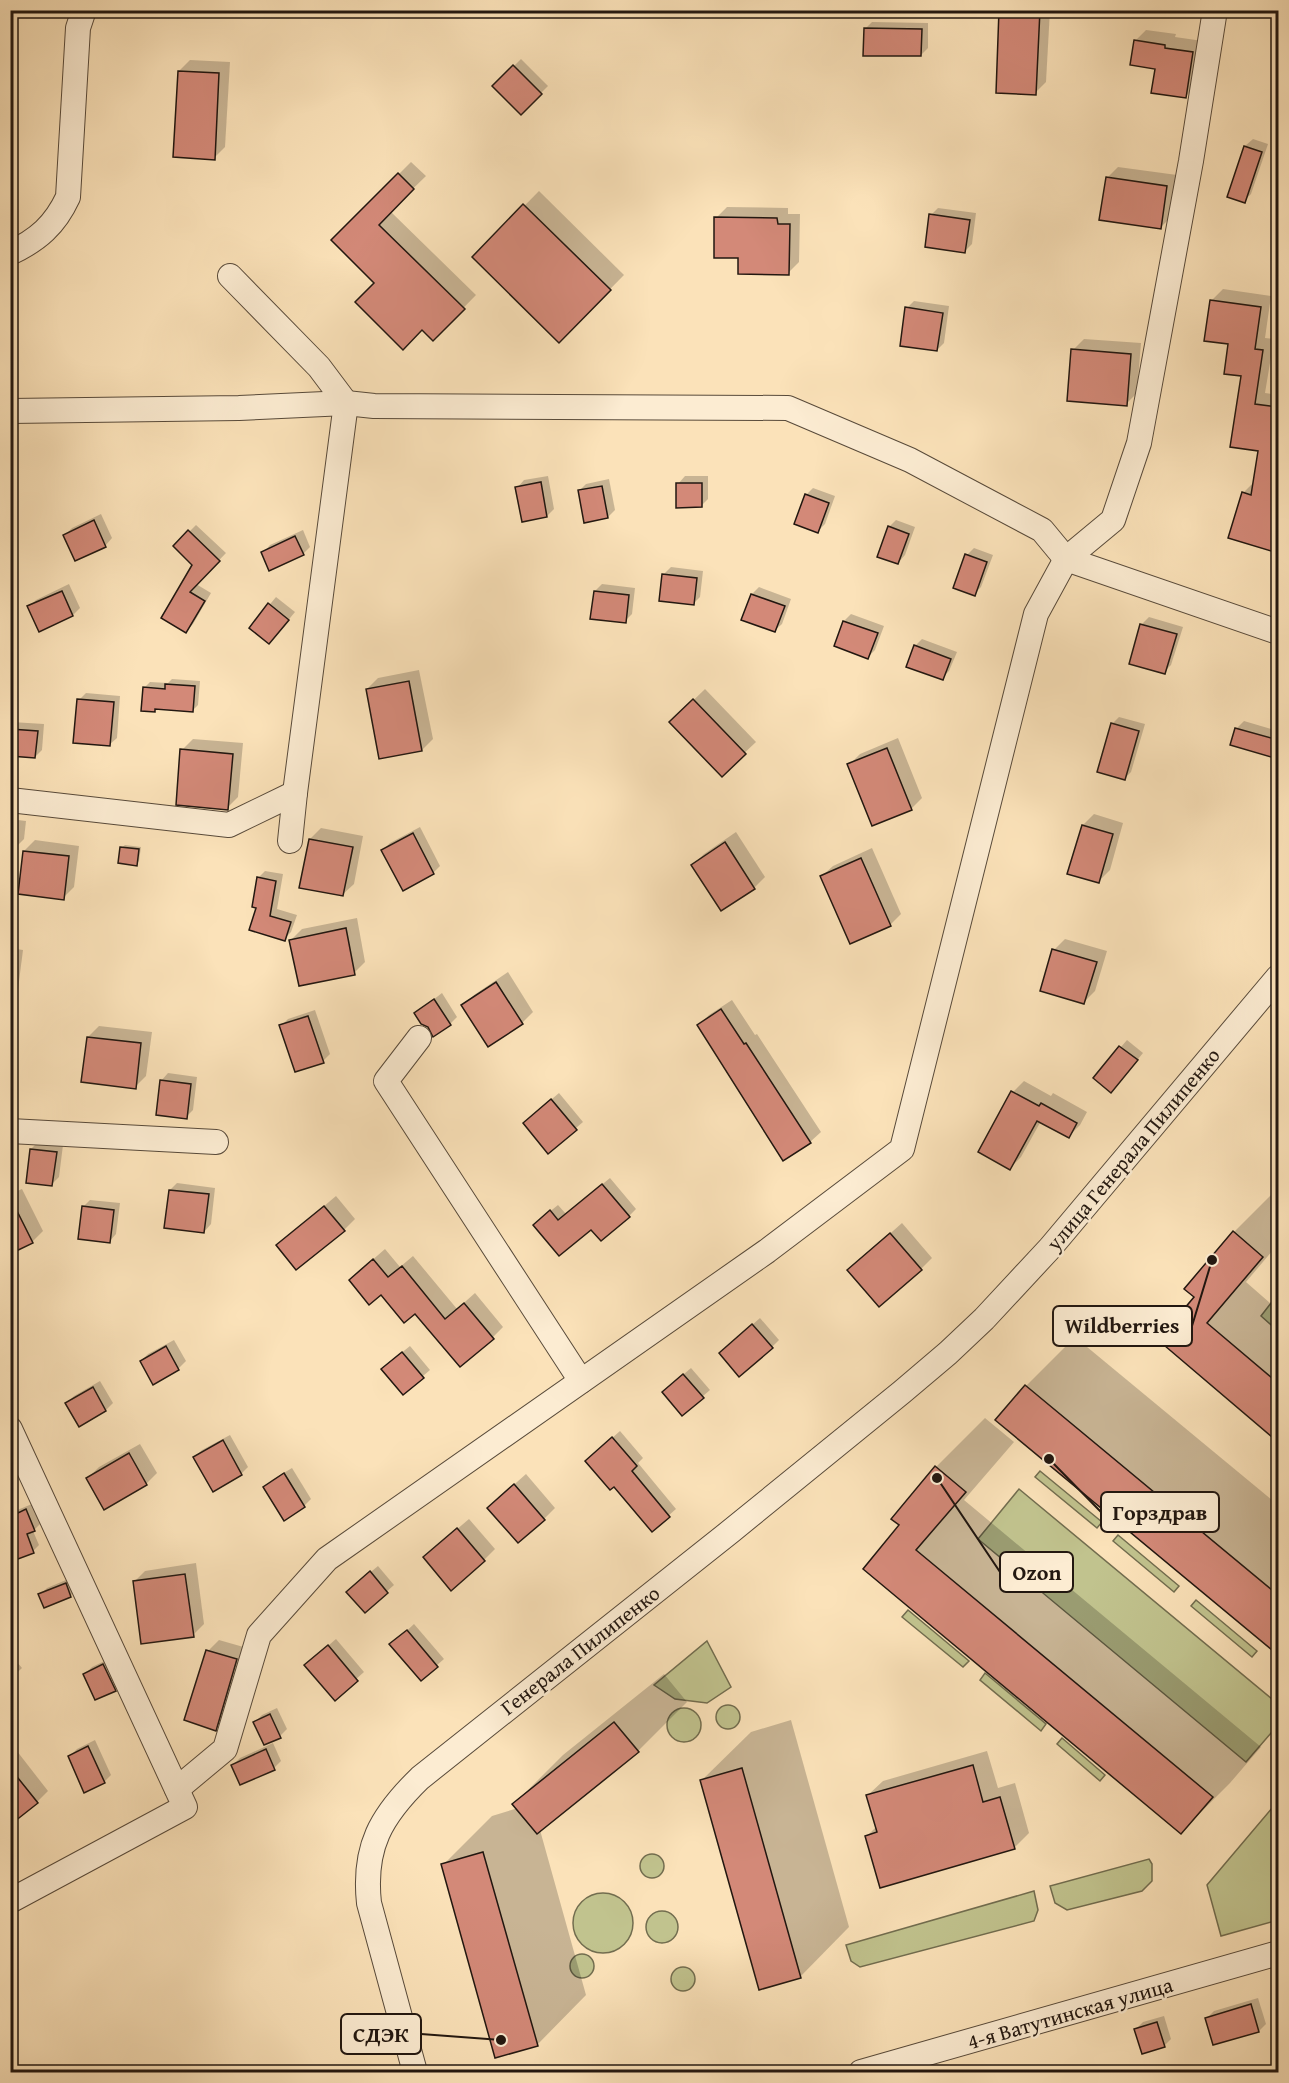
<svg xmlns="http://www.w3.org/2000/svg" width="1289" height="2083" viewBox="0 0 1289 2083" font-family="'Gentium Book Plus',serif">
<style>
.green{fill:#c1c38e;stroke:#726d4f;stroke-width:1.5}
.shadow{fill:#0003}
.building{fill:#d38978;stroke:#221710;stroke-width:1.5}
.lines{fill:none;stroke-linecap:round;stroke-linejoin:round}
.minor-casing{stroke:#584a3a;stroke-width:26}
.minor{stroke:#fcecd2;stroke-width:24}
.labels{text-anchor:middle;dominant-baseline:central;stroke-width:5;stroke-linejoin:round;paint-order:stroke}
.street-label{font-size:21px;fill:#221710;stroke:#fcecd2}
.leader{fill:none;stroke:#221710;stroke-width:2}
.callout-dot{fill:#221710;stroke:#fcecd2;stroke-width:2}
.callout{fill:#fcecd2;stroke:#221710;stroke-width:2}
.callout-label{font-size:22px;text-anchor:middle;font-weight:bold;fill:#221710}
</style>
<rect width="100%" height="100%" fill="#fbe2b9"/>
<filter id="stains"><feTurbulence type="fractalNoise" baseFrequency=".00333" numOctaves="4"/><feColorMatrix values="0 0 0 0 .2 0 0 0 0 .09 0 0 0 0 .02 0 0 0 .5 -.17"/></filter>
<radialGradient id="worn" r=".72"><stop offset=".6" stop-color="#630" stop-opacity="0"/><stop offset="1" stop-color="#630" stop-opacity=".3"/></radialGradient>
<g class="green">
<path d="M1278 1294V1331L1261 1316Z"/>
<path d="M1040 1471 1102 1522 1097 1528 1035 1477Z"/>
<path d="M1019 1489 1278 1704V1725L1246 1762 978 1539Z"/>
<path d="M1118 1535 1179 1586 1174 1592 1113 1541Z"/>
<path d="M1196 1600 1257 1651 1252 1657 1191 1606Z"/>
<path d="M908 1610 969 1661 963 1667 902 1617Z"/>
<path d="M707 1641 731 1687 707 1703 675 1699 654 1685Z"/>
<path d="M985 1673 1046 1724 1041 1731 980 1680Z"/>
<circle cx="728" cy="1717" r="12"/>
<circle cx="684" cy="1725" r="17"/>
<path d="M1062 1738 1105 1775 1100 1781 1057 1744Z"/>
<path d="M1278 1801V1920L1221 1936 1207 1885Z"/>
<circle cx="652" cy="1866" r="12"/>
<path d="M1149 1859 1152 1864V1881L1142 1891 1067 1910 1055 1903 1050 1886Z"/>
<path d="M1034 1891 1038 1910 1034 1921 860 1967 851 1961 846 1945Z"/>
<circle cx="603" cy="1923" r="30"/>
<circle cx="662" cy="1927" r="16"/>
<circle cx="582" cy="1966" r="12"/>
<circle cx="683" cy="1979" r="12"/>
</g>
<g class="shadow">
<path d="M1001 10H1050L1046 82 1035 93Z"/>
<path d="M872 22 928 23V48L921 55 865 29Z"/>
<path d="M1146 30 1176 34 1175 37 1203 41 1196 86 1185 97 1157 67 1135 41Z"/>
<path d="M521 59 548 86 521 113 494 86Z"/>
<path d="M190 60 230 62 225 147 214 158 179 71Z"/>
<path d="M1253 139 1268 144 1251 194 1244 201 1229 196 1245 146Z"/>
<path d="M411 162 426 176 390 211 476 295 433 339 333 240Z"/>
<path d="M1118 167 1177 175 1171 217 1160 228 1107 178Z"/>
<path d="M539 191 624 275 559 341 474 257Z"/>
<path d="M727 207 788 208V214H800L799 262 788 273 740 257 716 218Z"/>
<path d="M938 208 976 213 972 244 965 251 931 215Z"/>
<path d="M1223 289 1271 296 1265 338 1274 339 1265 393 1278 395V551L1230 537 1243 493 1255 481 1259 449 1242 375 1212 300Z"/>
<path d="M914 301 949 306 944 343 937 350 907 308Z"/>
<path d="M1084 339 1141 343 1137 393 1126 404 1073 350Z"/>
<path d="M548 476 554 509 547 516 517 488 524 480Z"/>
<path d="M685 476H708V499L701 506 678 484Z"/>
<path d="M609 479 615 510 608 517 579 491 586 484Z"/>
<path d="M813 488 835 496 825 524 818 531 806 495Z"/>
<path d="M101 514 112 538 105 546 65 535 72 528Z"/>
<path d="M10 516 18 525 10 532Z"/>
<path d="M896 520 915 527 905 555 898 563 889 527Z"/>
<path d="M196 525 226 553 196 584 211 593 193 624 186 631 163 617 194 564 175 546Z"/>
<path d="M303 530 310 547 303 554 263 553 270 545Z"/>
<path d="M974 548 993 555 981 587 974 594 967 555Z"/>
<path d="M671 567 703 571 700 597 693 604 664 574Z"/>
<path d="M69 584 80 608 73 615 39 630 29 607 36 600Z"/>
<path d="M602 584 635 588 632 614 625 621 595 591Z"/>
<path d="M759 587 791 599 782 624 774 631 743 619 752 594Z"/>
<path d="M276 597 295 612 276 635 251 627Z"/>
<path d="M851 614 884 626 875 650 868 657 836 645 844 621Z"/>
<path d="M1149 617 1183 627 1171 665 1164 672 1131 663 1142 624Z"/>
<path d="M922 639 957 652 949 671 942 678 915 646Z"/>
<path d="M419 670 433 739 422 750 367 689 378 678Z"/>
<path d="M172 679 200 681 198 705 192 711 157 708 154 710 144 688 150 682 168 683Z"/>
<path d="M705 689 756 742 722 774 671 722Z"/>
<path d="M86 693 120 696 117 738 109 745 79 700Z"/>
<path d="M1119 717 1145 724 1131 772 1124 779 1112 724Z"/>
<path d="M1244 721 1278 731V757L1232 744 1237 728Z"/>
<path d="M12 722 44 724 42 750 35 757 10 755Z"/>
<path d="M898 738 922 798 911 809 849 765 860 754Z"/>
<path d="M193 739 243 743 238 797 227 808 182 750Z"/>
<path d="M1094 814 1123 823 1110 870 1099 881 1083 825Z"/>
<path d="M10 819 26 821 24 839 17 846 10 845Z"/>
<path d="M420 827 440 866 433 873 383 850 390 843Z"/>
<path d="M321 828 363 836 354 884 342 895 310 839Z"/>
<path d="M736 832 765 877 754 888 693 865 704 854Z"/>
<path d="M35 840 79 846 74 887 63 898 24 851Z"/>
<path d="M125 845 141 847 139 861 136 864 121 848Z"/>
<path d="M872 848 901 914 890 925 822 876 833 866Z"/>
<path d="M265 871 283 874 277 909 297 915 291 932 284 939 258 907V878Z"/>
<path d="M357 918 365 962 354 973 291 940 302 929Z"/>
<path d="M1065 939 1107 951 1095 991 1084 1002 1054 950Z"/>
<path d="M10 948 23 950 10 1052Z"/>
<path d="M508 972 533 1012 522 1023 489 1045 463 1006 474 995Z"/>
<path d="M442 993 457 1017 450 1024 429 1026 416 1013Z"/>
<path d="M732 1000 755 1035 757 1034 821 1132 810 1142 784 1159 698 1026 709 1015Z"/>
<path d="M315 1010 330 1054 323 1061 281 1026 288 1019Z"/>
<path d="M99 1026 152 1032 146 1076 135 1087 88 1037Z"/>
<path d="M1127 1040 1143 1053 1118 1084 1095 1077Z"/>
<path d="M168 1073 197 1077 193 1110 186 1117 161 1081Z"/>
<path d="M1024 1081 1051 1096 1053 1093 1087 1112 1080 1125 1069 1136 1041 1121 1021 1157 1010 1168 980 1152 1013 1092Z"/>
<path d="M559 1093 583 1122 549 1151 532 1116Z"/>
<path d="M38 1142 63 1145 59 1177 52 1184 31 1149Z"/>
<path d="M610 1178 636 1209 629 1216 592 1227 542 1218 558 1205 566 1214Z"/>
<path d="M177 1183 215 1188 211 1224 204 1232 170 1190Z"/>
<path d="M22 1189 43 1231 32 1242 10 1253V1194Z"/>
<path d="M1274 1192 1278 1196V1244L1246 1282 1278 1310V1440L1160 1340 1196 1297 1234 1232Z"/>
<path d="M336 1196 355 1219 344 1230 278 1245Z"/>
<path d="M90 1200 120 1203 116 1234 109 1242 83 1207Z"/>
<path d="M902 1223 932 1258 921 1269 849 1270Z"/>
<path d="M385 1249 400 1267 413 1256 457 1309 475 1293 503 1327 493 1337 415 1312 362 1269Z"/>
<path d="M760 1318 779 1340 772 1347 728 1346Z"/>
<path d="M1075 1337 1278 1505V1653L997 1420 1026 1386Z"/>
<path d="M174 1340 186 1361 179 1368 154 1383 141 1361 148 1354Z"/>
<path d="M410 1346 430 1370 403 1393 390 1362Z"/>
<path d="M691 1368 710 1390 682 1414 671 1385Z"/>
<path d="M100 1381 113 1403 106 1410 67 1403 74 1396Z"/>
<path d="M985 1418 1014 1442 964 1500 1261 1747 1230 1783 1181 1832 865 1569 902 1525 936 1467Z"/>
<path d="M620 1431 643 1458 638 1463 676 1509 652 1530 594 1454Z"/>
<path d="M230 1435 248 1467 241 1474 195 1457 202 1450Z"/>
<path d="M140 1444 157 1473 146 1484 88 1478 99 1467Z"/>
<path d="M292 1468 311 1499 304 1506 285 1519 265 1487 272 1480Z"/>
<path d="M526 1474 555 1508 544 1519 500 1497Z"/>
<path d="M32 1504 40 1524 33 1531 39 1545 33 1551 10 1559V1513Z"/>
<path d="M469 1519 495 1549 484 1560 436 1547Z"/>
<path d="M196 1563 204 1624 193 1635 134 1582 145 1571Z"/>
<path d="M378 1566 394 1585 365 1611 355 1585Z"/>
<path d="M73 1577 78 1589 70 1596 40 1595 47 1588Z"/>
<path d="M414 1624 444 1659 421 1679 399 1638Z"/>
<path d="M336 1639 364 1672 335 1698 314 1658Z"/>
<path d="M219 1640 247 1648 226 1718 215 1729 208 1651Z"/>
<path d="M10 1654 22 1668 10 1679Z"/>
<path d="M111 1658 122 1683 115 1690 85 1674 92 1667Z"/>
<path d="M664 1674 687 1702 638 1751 540 1830 586 1995 537 2045 443 1865 492 1816 518 1808 514 1804 563 1755Z"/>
<path d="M277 1708 287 1729 280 1736 255 1722 262 1715Z"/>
<path d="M791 1720 849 1927 800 1977 701 1781 751 1732Z"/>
<path d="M95 1740 111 1775 104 1782 70 1756 77 1749Z"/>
<path d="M273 1743 281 1761 274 1768 233 1765 240 1758Z"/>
<path d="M13 1746 48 1791 37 1802 10 1813V1748Z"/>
<path d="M987 1751 998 1788 1015 1783 1029 1833 1014 1848 867 1836 877 1826 868 1795 883 1781Z"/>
<path d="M1258 1998 1266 2024 1259 2031 1207 2018 1214 2011Z"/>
<path d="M1164 2016 1171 2039 1164 2046 1136 2029 1143 2022Z"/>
</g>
<g class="building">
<path d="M999 10H1040L1036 95 996 93Z"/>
<path d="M864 28 922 29 921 56H863Z"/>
<path d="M1134 40 1165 45V48L1193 52 1186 98 1151 93 1155 69 1130 65Z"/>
<path d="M513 65 542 94 521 115 492 86Z"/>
<path d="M178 71 219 73 215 160 173 157Z"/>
<path d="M1244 146 1262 152 1245 203 1227 197Z"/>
<path d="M398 173 414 189 379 225 465 309 433 341 422 330 403 350 355 302 374 283 331 240Z"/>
<path d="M1106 177 1167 186 1161 229 1099 220Z"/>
<path d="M523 204 611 290 559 343 472 257Z"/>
<path d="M929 214 970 220 965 253 925 247Z"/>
<path d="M714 217 777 218 778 224H790L789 275 738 274V258H714Z"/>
<path d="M1210 300 1261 307 1255 349 1263 350 1255 404 1278 407V553L1228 538 1242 492 1251 495 1258 451 1230 447 1241 376 1224 374 1228 344 1204 341Z"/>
<path d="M905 307 943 313 937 351 900 346Z"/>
<path d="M1071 349 1131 354 1127 406 1067 401Z"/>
<path d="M541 482 547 517 522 522 515 487Z"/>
<path d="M676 483H702V507L676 508Z"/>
<path d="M602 486 608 518 584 523 578 490Z"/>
<path d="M805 494 829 503 818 533 794 524Z"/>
<path d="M94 520 106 547 75 561 63 535Z"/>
<path d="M888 526 909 534 898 564 877 557Z"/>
<path d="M188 530 220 561 190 592 205 601 186 633 161 618 192 565 173 546Z"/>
<path d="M295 536 304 555 269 571 261 552Z"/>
<path d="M965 554 987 562 975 596 953 588Z"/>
<path d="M662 574 697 578 694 605 659 601Z"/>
<path d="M62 591 73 616 39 632 27 606Z"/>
<path d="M594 591 629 595 626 623 590 619Z"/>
<path d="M751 594 785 606 775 632 741 620Z"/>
<path d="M268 603 289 620 269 644 249 628Z"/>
<path d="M843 621 878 633 868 659 834 646Z"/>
<path d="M1140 624 1177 634 1165 674 1129 664Z"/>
<path d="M914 645 951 659 943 680 906 667Z"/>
<path d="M409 681 422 751 379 759 366 689Z"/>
<path d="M165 684 195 686 193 712 155 709V712L141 711 143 687 165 689Z"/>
<path d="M77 699 114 702 110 746 73 743Z"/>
<path d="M693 699 746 754 722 777 669 722Z"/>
<path d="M1111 723 1139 731 1125 780 1097 772Z"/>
<path d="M1235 728 1278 740V759L1230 745Z"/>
<path d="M10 729 38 731 35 758 10 756Z"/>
<path d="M887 748 912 810 872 826 847 764Z"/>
<path d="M180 749 233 754 228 810 176 805Z"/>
<path d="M1082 825 1113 834 1099 883 1067 874Z"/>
<path d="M413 833 434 874 403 891 381 850Z"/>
<path d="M309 839 353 847 343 896 299 888Z"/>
<path d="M725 842 755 889 721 911 691 865Z"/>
<path d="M120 847 139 849 137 866 118 863Z"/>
<path d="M23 851 69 856 64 900 18 894Z"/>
<path d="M861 858 891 926 850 944 820 876Z"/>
<path d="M257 877 276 881 270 916 291 922 285 941 249 930 256 908 252 907Z"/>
<path d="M346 928 355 975 299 986 289 940Z"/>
<path d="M1052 949 1097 962 1084 1004 1040 991Z"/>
<path d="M496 982 523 1024 488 1047 461 1005Z"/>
<path d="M434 999 451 1025 433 1037 428 1027 421 1024 414 1013Z"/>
<path d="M721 1009 744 1044 746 1043 811 1143 783 1161 697 1025Z"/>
<path d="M308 1016 324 1063 295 1072 279 1025Z"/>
<path d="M87 1037 141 1043 136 1089 81 1082Z"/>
<path d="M1119 1046 1138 1060 1111 1093 1093 1078Z"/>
<path d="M160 1080 191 1084 187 1119 156 1115Z"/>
<path d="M1011 1091 1039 1106 1041 1103 1077 1123 1069 1138 1037 1121 1010 1170 978 1152Z"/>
<path d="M551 1099 577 1130 548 1154 523 1123Z"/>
<path d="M30 1149 57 1152 52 1186 26 1183Z"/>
<path d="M602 1184 630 1217 601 1241 591 1230 559 1256 533 1225 550 1210 558 1220Z"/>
<path d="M169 1190 209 1194 204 1233 164 1228Z"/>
<path d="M10 1197 33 1243 10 1254Z"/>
<path d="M82 1206 114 1210 110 1243 78 1239Z"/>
<path d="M324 1206 345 1231 296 1270 276 1245Z"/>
<path d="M1233 1231 1263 1257 1207 1323 1278 1383V1442L1158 1340 1194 1297 1184 1289Z"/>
<path d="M890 1233 922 1270 879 1307 847 1270Z"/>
<path d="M373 1259 388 1277 402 1266 445 1319 464 1303 494 1339 460 1367 415 1314 404 1323 381 1295 369 1305 349 1280Z"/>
<path d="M752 1324 773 1348 739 1377 719 1353Z"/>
<path d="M166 1346 179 1370 153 1385 140 1361Z"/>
<path d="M402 1352 424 1378 403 1395 381 1369Z"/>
<path d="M683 1374 704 1398 682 1416 662 1392Z"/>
<path d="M1025 1385 1278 1595V1655L995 1420Z"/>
<path d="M93 1387 106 1411 79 1427 65 1403Z"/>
<path d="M612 1437 637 1466 632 1471 670 1517 652 1532 614 1487 610 1490 585 1461Z"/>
<path d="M223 1440 242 1475 213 1492 193 1457Z"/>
<path d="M129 1453 147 1485 104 1510 86 1478Z"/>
<path d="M935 1466 966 1492 916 1550 1213 1797 1181 1834 863 1569 899 1525 891 1519Z"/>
<path d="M284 1473 305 1507 284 1521 263 1487Z"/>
<path d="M514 1484 545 1520 518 1543 487 1508Z"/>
<path d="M11 1495 18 1513 26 1509 35 1531 27 1534 34 1553 10 1562Z"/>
<path d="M457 1528 485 1561 451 1591 423 1557Z"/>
<path d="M370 1571 388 1593 365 1613 346 1592Z"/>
<path d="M185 1574 194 1637 141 1644 133 1581Z"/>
<path d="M66 1583 71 1597 44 1608 38 1594Z"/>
<path d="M407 1630 438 1667 421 1681 389 1644Z"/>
<path d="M328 1645 358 1681 335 1701 304 1665Z"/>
<path d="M206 1650 237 1659 216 1731 184 1720Z"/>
<path d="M103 1664 116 1691 95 1700 83 1674Z"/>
<path d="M270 1714 281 1738 264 1745 253 1722Z"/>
<path d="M614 1722 639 1752 537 1834 512 1804Z"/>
<path d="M88 1746 105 1783 84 1793 68 1756Z"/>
<path d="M266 1749 275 1770 240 1785 231 1765Z"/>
<path d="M973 1765 983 1802 1000 1797 1015 1849 880 1888 865 1836 877 1832 866 1795Z"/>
<path d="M10 1768 38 1803 10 1825Z"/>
<path d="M742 1768 801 1978 759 1990 700 1780Z"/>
<path d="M483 1852 538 2046 495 2058 441 1864Z"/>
<path d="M1251 2004 1259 2032 1213 2045 1205 2018Z"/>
<path d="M1157 2022 1165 2047 1142 2054 1134 2029Z"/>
</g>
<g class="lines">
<defs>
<g id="minor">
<path d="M10 253C38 240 55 225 68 197L78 28 84 10"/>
<path d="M230 276 319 367 346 403 295 793 290 841"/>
<path d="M10 411 239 408 346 403 374 406 788 408 910 460 1042 530 1066 559 1278 632"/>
<path d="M10 800 229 825 295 793"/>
<path d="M419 1038 386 1081 581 1381"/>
<path d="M10 1131 216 1142"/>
<path d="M10 1429 185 1807 10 1901"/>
<path d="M177 1789 225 1749 259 1635 327 1559 767 1251 902 1149 1036 614 1066 559 1113 520 1139 443 1191 161 1215 10"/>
<path d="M415 2072 369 1903C363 1847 381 1816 420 1778L731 1531 902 1392 948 1353 984 1319 1050 1248 1278 977"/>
<path d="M861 2072 1278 1953"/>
</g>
</defs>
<use href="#minor" class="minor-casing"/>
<use href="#minor" class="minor"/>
</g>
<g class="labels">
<g class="street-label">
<text transform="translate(1133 1149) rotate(-50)">улица Генерала Пилипенко</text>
<text transform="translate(580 1650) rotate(-38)">Генерала Пилипенко</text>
<text transform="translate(1070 2013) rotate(-16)">4-я Ватутинская улица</text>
</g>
</g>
<path class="leader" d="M1212 1260L1192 1326M1049 1459L1101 1512M937 1478L1000 1572M501 2040L421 2034"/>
<g class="callout-dot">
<circle cx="1212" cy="1260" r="6"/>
<circle cx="1049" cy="1459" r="6"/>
<circle cx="937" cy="1478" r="6"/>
<circle cx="501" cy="2040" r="6"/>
</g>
<g class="callout">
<rect x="1053" y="1306" width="139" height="40" rx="6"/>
<rect x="1101" y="1492" width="118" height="40" rx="6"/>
<rect x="1000" y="1552" width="73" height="40" rx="6"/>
<rect x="341" y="2014" width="80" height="40" rx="6"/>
</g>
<g class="callout-label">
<text x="1122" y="1333">Wildberries</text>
<text x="1160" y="1520">Горздрав</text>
<text x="1037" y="1580">Ozon</text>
<text x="381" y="2042">СДЭК</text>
</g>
<rect width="1289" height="2083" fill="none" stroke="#fbe2b9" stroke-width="36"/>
<rect x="12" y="12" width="1265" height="2059" fill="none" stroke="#221710" stroke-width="3"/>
<rect x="18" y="18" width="1253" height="2047" fill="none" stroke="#221710" stroke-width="1.5"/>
<rect width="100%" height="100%" filter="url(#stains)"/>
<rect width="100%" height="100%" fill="url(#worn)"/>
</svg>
